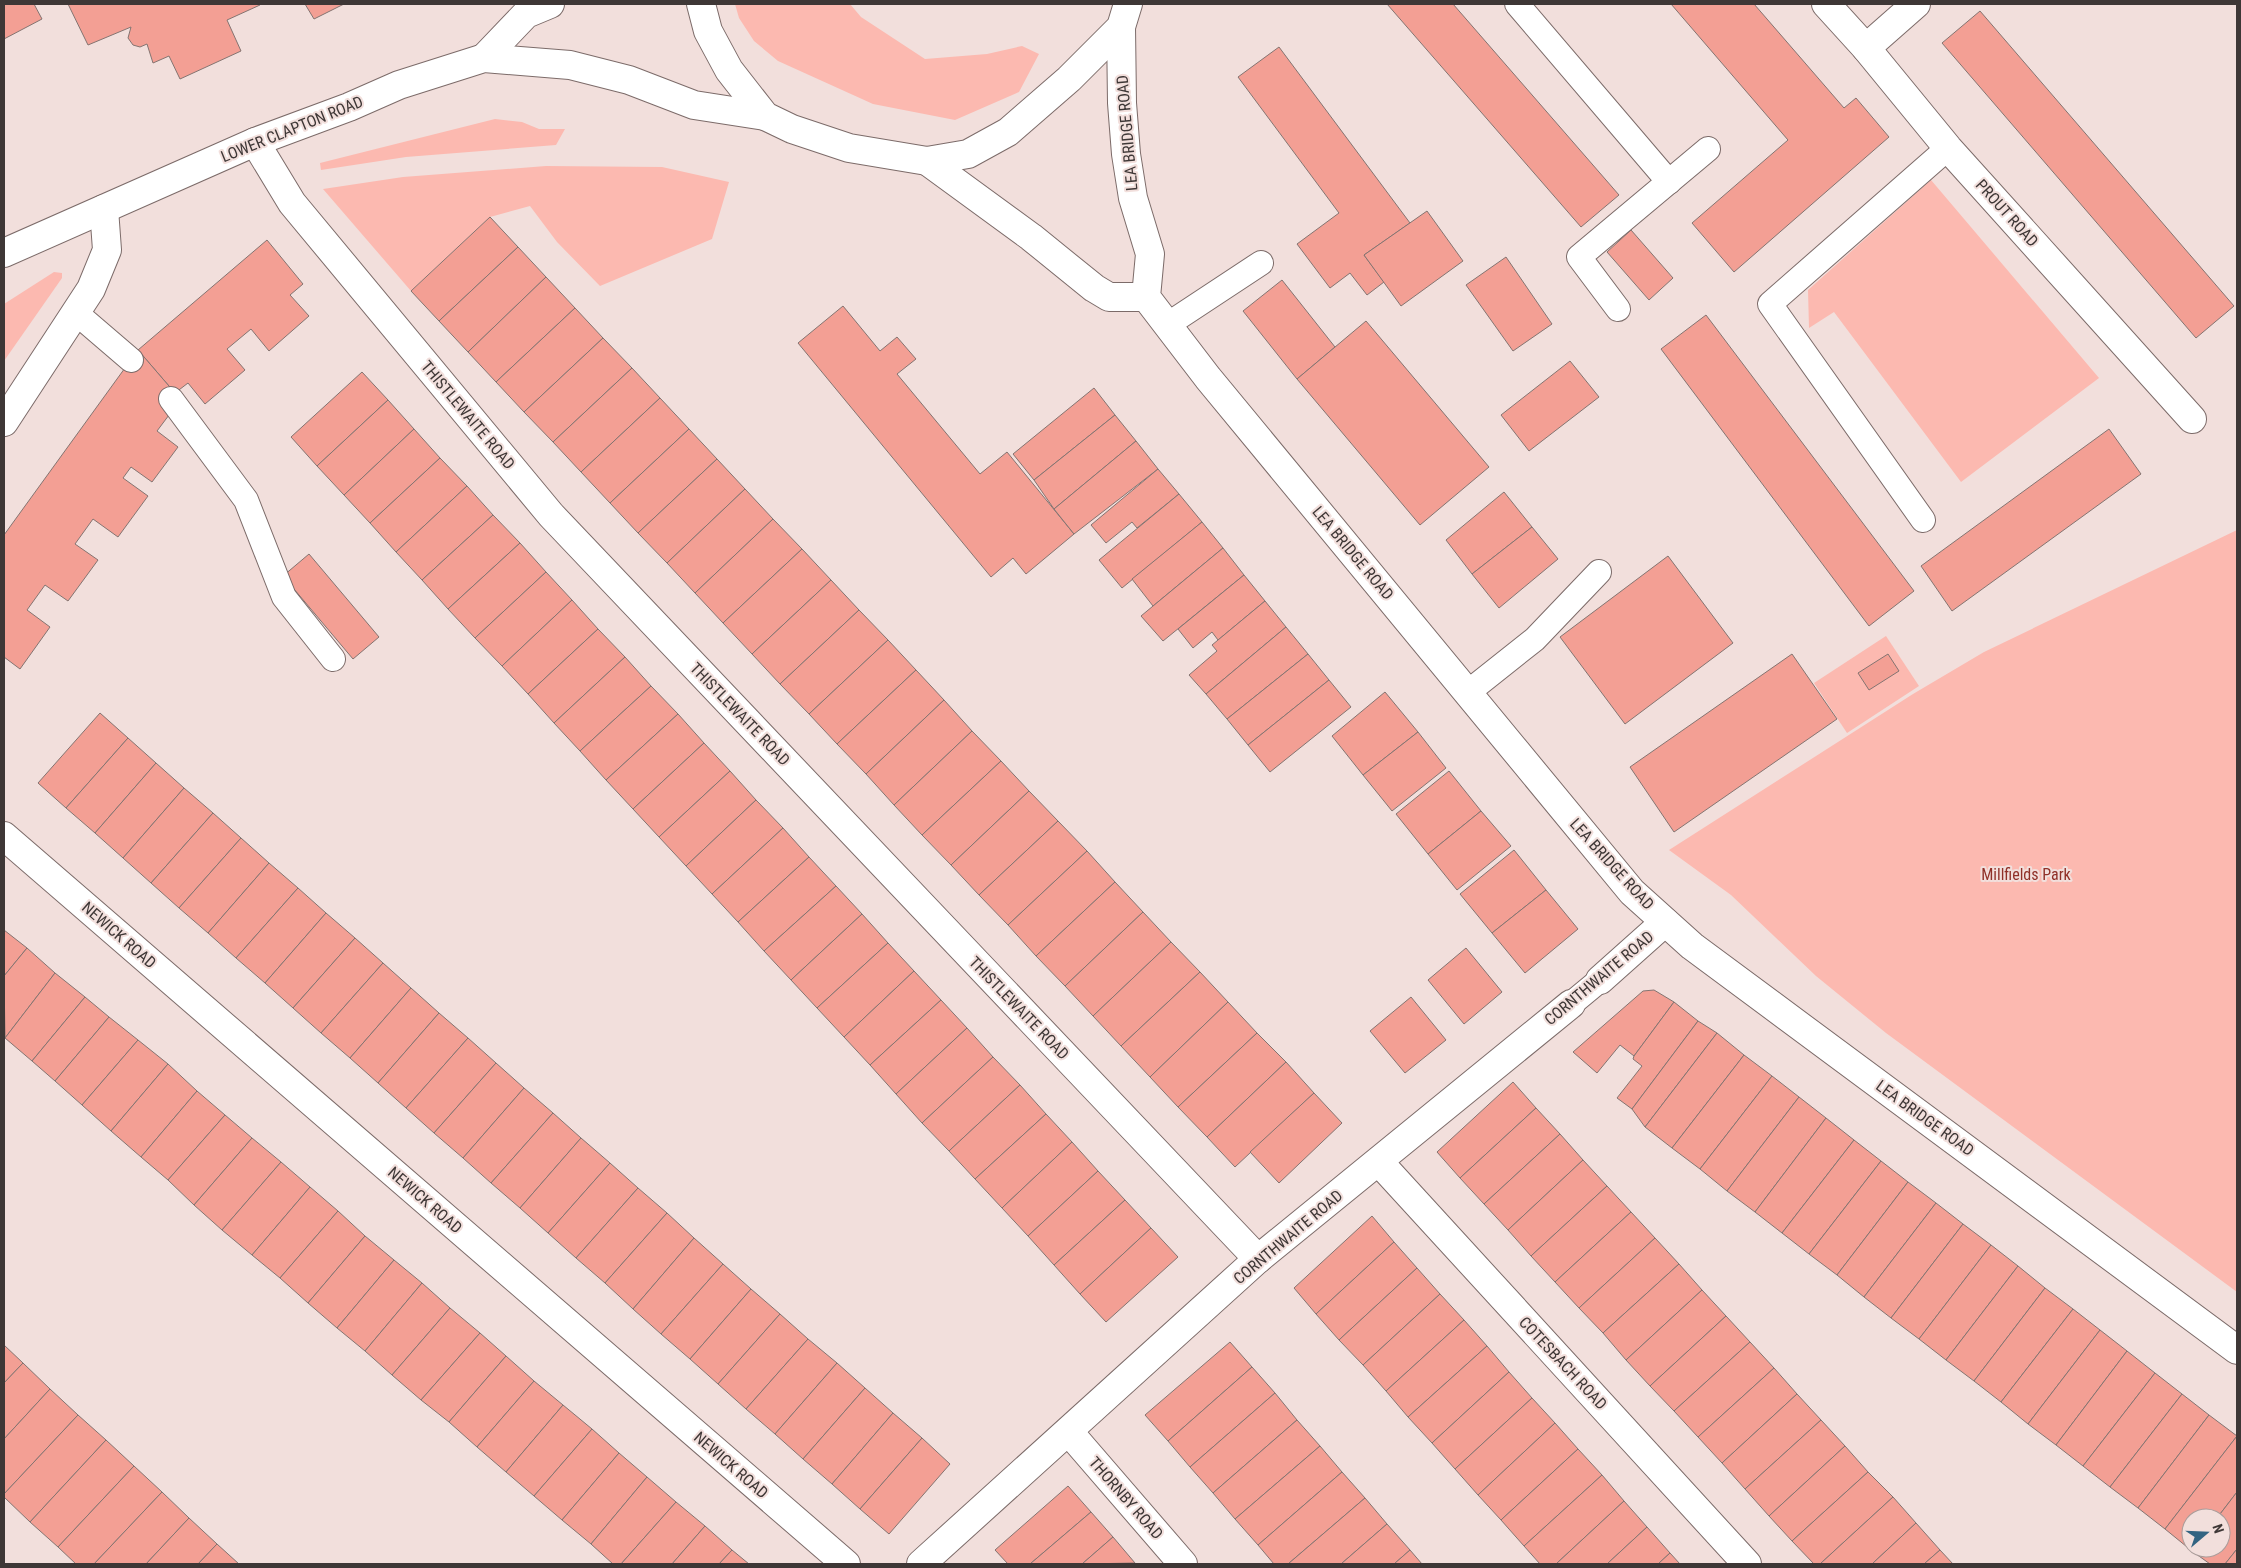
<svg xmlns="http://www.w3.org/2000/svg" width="2241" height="1568" viewBox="0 0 2241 1568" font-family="'Roboto Condensed',sans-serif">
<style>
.green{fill:#fcb9b0}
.building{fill:#f39f94;stroke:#847471}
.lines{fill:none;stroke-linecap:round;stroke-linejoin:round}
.lane-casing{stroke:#7c6b69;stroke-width:26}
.street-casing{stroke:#7c6b69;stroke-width:30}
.primary-casing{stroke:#7c6b69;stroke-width:30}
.highway-casing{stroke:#7c6b69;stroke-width:30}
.lane{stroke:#fff;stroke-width:24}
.street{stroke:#fff;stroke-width:28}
.primary{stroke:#fff;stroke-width:28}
.highway{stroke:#fff;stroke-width:28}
.labels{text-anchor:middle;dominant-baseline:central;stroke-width:4;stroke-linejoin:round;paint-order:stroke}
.street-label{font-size:16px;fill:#3e3736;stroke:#f2dfdc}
.park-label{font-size:16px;fill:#903028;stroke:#f2dfdc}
</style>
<rect width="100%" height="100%" fill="#f2dfdc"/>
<g class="green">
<path d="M735 4H850L861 17 925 59 987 54 1022 46 1039 54 1019 92 955 120 873 104 778 61 754 41 739 18Z"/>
<path d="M495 119 522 122 539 129H565L556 145 406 157 321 170 320 163Z"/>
<path d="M546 166 662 167 729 182 712 239 600 286 557 242 530 206 490 217 411 291 323 189 403 177Z"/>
<path d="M1931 180 2099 378 1961 482 1834 312 1809 328 1808 290Z"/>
<path d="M54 272 62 273V278L4 361V304Z"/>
<path d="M2237 530V1292L1886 1033 1816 976 1731 895 1669 850 1913 694 1984 652Z"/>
<path d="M1886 636 1919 686 1847 733 1814 683Z"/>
</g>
<g class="building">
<path d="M4 4H34L42 19 4 39Z"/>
<path d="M68 4H260V5L227 20 241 51 180 79 169 56 153 63 147 44 140 47 133 45 128 38 131 27 88 45Z"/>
<path d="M305 4H344L314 19Z"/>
<path d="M1387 4H1453L1619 195 1581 227Z"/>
<path d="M1671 4H1754L1844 108 1856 98 1889 137 1734 272 1692 223 1788 140Z"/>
<path d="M1980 11 2234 306 2196 338 1942 43Z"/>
<path d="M1279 47 1410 223 1364 255 1384 282 1367 295 1350 273 1330 288 1297 244 1339 213 1238 77Z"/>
<path d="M1427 211 1463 261 1401 306 1364 255Z"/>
<path d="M490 217 518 247 439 321 411 291Z"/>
<path d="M1631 230 1673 278 1649 300 1607 252Z"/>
<path d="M267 240 303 284 290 295 309 316 269 351 251 329 227 349 245 370 205 404 188 383 175 393 138 350Z"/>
<path d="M518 247 546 277 468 352 439 321Z"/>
<path d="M1506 257 1552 324 1513 351 1466 285Z"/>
<path d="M546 277 575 308 496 382 468 352Z"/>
<path d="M1282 280 1335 347 1297 379 1243 311Z"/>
<path d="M843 306 880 351 897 337 916 359 897 374 980 474 1007 452 1074 534 1026 574 1013 558 991 577 798 343Z"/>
<path d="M575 308 603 338 524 412 496 382Z"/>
<path d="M1706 315 1914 591 1869 626 1661 349Z"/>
<path d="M1366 321 1489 467 1420 525 1297 379Z"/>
<path d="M603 338 632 368 553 442 524 412Z"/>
<path d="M138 350 175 393 172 411 157 431 178 447 152 482 131 467 123 478 148 496 118 537 93 519 75 544 98 560 68 601 45 585 27 610 50 627 20 669 4 657V535Z"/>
<path d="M1570 361 1599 397 1529 451 1501 415Z"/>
<path d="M632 368 660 398 581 472 553 442Z"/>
<path d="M362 372 388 400 317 466 291 437Z"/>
<path d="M1094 388 1115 415 1034 480 1013 454Z"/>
<path d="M660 398 689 429 610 503 581 472Z"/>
<path d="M388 400 414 429 344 495 317 466Z"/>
<path d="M1115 415 1136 441 1054 509 1034 480Z"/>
<path d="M414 429 440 458 370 523 344 495Z"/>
<path d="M689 429 717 459 638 533 610 503Z"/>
<path d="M2109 429 2141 474 1952 611 1921 566Z"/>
<path d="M1136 441 1158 469 1074 534 1054 509Z"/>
<path d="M440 458 467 486 396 552 370 523Z"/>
<path d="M717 459 745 489 667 563 638 533Z"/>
<path d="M1158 469 1179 494 1137 528 1132 522 1106 543 1091 525Z"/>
<path d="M467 486 493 515 422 580 396 552Z"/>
<path d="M745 489 773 519 695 593 667 563Z"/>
<path d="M1504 492 1532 527 1472 574 1446 540Z"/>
<path d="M1179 494 1202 522 1122 588 1099 560Z"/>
<path d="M493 515 520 543 448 609 422 580Z"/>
<path d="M773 519 802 549 723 623 695 593Z"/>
<path d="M1202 522 1223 548 1153 606 1132 579Z"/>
<path d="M1532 527 1558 559 1499 608 1472 574Z"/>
<path d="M520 543 546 572 475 638 448 609Z"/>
<path d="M1223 548 1244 575 1163 641 1141 616Z"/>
<path d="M802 549 831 580 752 654 723 623Z"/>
<path d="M309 554 379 637 353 659 283 576Z"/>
<path d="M1668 556 1733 643 1625 724 1560 637Z"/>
<path d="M546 572 572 600 502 666 475 638Z"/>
<path d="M1244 575 1265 601 1218 640 1212 632 1193 648 1178 629Z"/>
<path d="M831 580 859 610 780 684 752 654Z"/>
<path d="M572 600 598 629 528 694 502 666Z"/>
<path d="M1265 601 1286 627 1206 694 1189 675 1217 651 1212 645Z"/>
<path d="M859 610 888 640 809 714 780 684Z"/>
<path d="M1286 627 1308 654 1227 719 1206 694Z"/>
<path d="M598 629 625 657 554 723 528 694Z"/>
<path d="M888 640 916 670 837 744 809 714Z"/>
<path d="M1308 654 1329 680 1248 745 1227 719Z"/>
<path d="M1792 654 1837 719 1674 832 1630 767Z"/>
<path d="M1888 654 1899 671 1869 690 1858 673Z"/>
<path d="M625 657 651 686 580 751 554 723Z"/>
<path d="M916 670 944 700 866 774 837 744Z"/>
<path d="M1329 680 1351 707 1270 772 1248 745Z"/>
<path d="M651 686 678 714 606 780 580 751Z"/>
<path d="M1385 692 1418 732 1363 775 1332 736Z"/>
<path d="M944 700 972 731 894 805 866 774Z"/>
<path d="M100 713 128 738 66 808 38 783Z"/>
<path d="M678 714 704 743 633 809 606 780Z"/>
<path d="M972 731 1001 761 922 835 894 805Z"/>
<path d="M1418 732 1446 768 1392 811 1363 775Z"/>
<path d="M128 738 156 763 95 833 66 808Z"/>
<path d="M704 743 730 771 659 837 633 809Z"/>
<path d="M1001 761 1029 791 951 865 922 835Z"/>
<path d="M156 763 184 788 123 858 95 833Z"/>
<path d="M730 771 756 800 686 866 659 837Z"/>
<path d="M1449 771 1481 811 1428 854 1396 814Z"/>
<path d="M184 788 213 813 151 883 123 858Z"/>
<path d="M1029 791 1058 821 979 895 951 865Z"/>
<path d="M756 800 783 828 712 894 686 866Z"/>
<path d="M1481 811 1511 846 1457 890 1428 854Z"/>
<path d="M213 813 241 838 179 908 151 883Z"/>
<path d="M1058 821 1087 851 1008 925 979 895Z"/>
<path d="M783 828 809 857 738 922 712 894Z"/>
<path d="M241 838 269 863 208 933 179 908Z"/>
<path d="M1514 850 1546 890 1492 933 1460 894Z"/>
<path d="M1087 851 1115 882 1036 956 1008 925Z"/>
<path d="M809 857 836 886 764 951 738 922Z"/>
<path d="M269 863 298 888 236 958 208 933Z"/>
<path d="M1115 882 1143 912 1065 986 1036 956Z"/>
<path d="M836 886 862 914 791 980 764 951Z"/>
<path d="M298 888 326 913 265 983 236 958Z"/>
<path d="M1546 890 1578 929 1525 973 1492 933Z"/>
<path d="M1143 912 1171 942 1093 1016 1065 986Z"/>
<path d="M326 913 355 938 293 1008 265 983Z"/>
<path d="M862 914 888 943 817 1008 791 980Z"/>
<path d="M4 930 27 948 4 976Z"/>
<path d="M355 938 383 963 321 1033 293 1008Z"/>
<path d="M1171 942 1200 972 1121 1046 1093 1016Z"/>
<path d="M888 943 914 971 844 1037 817 1008Z"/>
<path d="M27 948 55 973 5 1038 4 976Z"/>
<path d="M1466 948 1502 992 1464 1024 1428 980Z"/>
<path d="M383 963 411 988 350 1058 321 1033Z"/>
<path d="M914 971 941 1000 870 1065 844 1037Z"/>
<path d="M1200 972 1228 1002 1150 1077 1121 1046Z"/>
<path d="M55 973 85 997 32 1061 5 1038Z"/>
<path d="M411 988 439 1013 378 1083 350 1058Z"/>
<path d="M1654 990 1674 1002 1634 1056 1620 1045 1597 1073 1573 1052 1643 991Z"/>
<path d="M85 997 109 1017 55 1081 32 1061Z"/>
<path d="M1411 997 1446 1040 1405 1073 1370 1031Z"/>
<path d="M941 1000 967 1028 896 1094 870 1065Z"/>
<path d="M1228 1002 1257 1033 1178 1107 1150 1077Z"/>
<path d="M1674 1002 1698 1021 1632 1109 1617 1098 1642 1066 1633 1059 1634 1056Z"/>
<path d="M439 1013 468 1038 406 1108 378 1083Z"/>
<path d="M109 1017 138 1040 82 1105 55 1081Z"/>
<path d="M1698 1021 1717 1033 1645 1127 1632 1109Z"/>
<path d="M967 1028 993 1057 922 1123 896 1094Z"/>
<path d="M1257 1033 1286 1062 1207 1137 1178 1107Z"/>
<path d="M1717 1033 1744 1055 1672 1148 1645 1127Z"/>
<path d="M468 1038 496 1063 434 1133 406 1108Z"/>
<path d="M138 1040 168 1064 111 1131 82 1105Z"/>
<path d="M1744 1055 1772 1076 1700 1169 1672 1148Z"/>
<path d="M993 1057 1020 1085 949 1151 922 1123Z"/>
<path d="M1286 1062 1314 1093 1235 1167 1207 1137Z"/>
<path d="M496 1063 524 1088 463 1158 434 1133Z"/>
<path d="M168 1064 197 1091 141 1157 111 1131Z"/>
<path d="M1772 1076 1799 1097 1727 1191 1700 1169Z"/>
<path d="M1513 1082 1536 1108 1460 1178 1437 1152Z"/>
<path d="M1020 1085 1046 1114 975 1179 949 1151Z"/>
<path d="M524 1088 553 1113 491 1183 463 1158Z"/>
<path d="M197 1091 225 1115 168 1180 141 1157Z"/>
<path d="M1314 1093 1342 1123 1279 1183 1250 1152Z"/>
<path d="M1799 1097 1826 1118 1755 1212 1727 1191Z"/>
<path d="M1536 1108 1560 1134 1484 1204 1460 1178Z"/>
<path d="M553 1113 581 1138 520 1208 491 1183Z"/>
<path d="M1046 1114 1072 1142 1002 1208 975 1179Z"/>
<path d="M225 1115 252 1138 194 1205 168 1180Z"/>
<path d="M1826 1118 1854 1140 1782 1233 1755 1212Z"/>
<path d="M1560 1134 1583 1160 1508 1230 1484 1204Z"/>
<path d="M252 1138 281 1162 222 1230 194 1205Z"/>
<path d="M581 1138 610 1163 548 1233 520 1208Z"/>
<path d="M1854 1140 1881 1161 1809 1254 1782 1233Z"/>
<path d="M1072 1142 1098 1171 1028 1236 1002 1208Z"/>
<path d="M1583 1160 1607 1186 1531 1256 1508 1230Z"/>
<path d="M1881 1161 1908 1182 1837 1275 1809 1254Z"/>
<path d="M281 1162 310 1187 252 1255 222 1230Z"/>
<path d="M610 1163 638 1188 576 1258 548 1233Z"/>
<path d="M1098 1171 1125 1200 1054 1265 1028 1236Z"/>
<path d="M1908 1182 1936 1203 1864 1297 1837 1275Z"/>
<path d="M1607 1186 1631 1212 1555 1282 1531 1256Z"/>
<path d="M310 1187 338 1211 280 1278 252 1255Z"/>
<path d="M638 1188 667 1213 605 1283 576 1258Z"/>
<path d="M1125 1200 1151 1228 1080 1294 1054 1265Z"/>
<path d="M1936 1203 1963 1224 1891 1318 1864 1297Z"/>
<path d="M338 1211 365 1236 308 1303 280 1278Z"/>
<path d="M1631 1212 1655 1238 1579 1308 1555 1282Z"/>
<path d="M667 1213 694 1238 633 1309 605 1283Z"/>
<path d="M1372 1216 1394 1242 1316 1314 1294 1288Z"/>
<path d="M1963 1224 1991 1245 1919 1339 1891 1318Z"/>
<path d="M1151 1228 1178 1257 1106 1322 1080 1294Z"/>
<path d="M365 1236 394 1260 337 1328 308 1303Z"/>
<path d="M694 1238 723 1264 661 1334 633 1309Z"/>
<path d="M1655 1238 1679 1264 1603 1333 1579 1308Z"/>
<path d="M1394 1242 1417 1268 1339 1340 1316 1314Z"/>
<path d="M1991 1245 2018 1266 1946 1360 1919 1339Z"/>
<path d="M394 1260 422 1283 365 1351 337 1328Z"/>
<path d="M723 1264 751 1289 690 1359 661 1334Z"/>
<path d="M1679 1264 1702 1290 1626 1360 1603 1333Z"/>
<path d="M2018 1266 2045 1288 1974 1381 1946 1360Z"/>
<path d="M1417 1268 1440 1294 1363 1365 1339 1340Z"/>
<path d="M422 1283 450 1308 392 1375 365 1351Z"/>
<path d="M2045 1288 2073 1309 2001 1402 1974 1381Z"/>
<path d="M751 1289 780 1314 718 1384 690 1359Z"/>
<path d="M1702 1290 1726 1316 1650 1386 1626 1360Z"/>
<path d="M1440 1294 1464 1320 1386 1391 1363 1365Z"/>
<path d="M450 1308 480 1333 421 1400 392 1375Z"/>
<path d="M2073 1309 2100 1330 2028 1424 2001 1402Z"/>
<path d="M780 1314 808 1339 746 1409 718 1384Z"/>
<path d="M1726 1316 1750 1342 1674 1411 1650 1386Z"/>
<path d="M1464 1320 1487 1346 1408 1417 1386 1391Z"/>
<path d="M2100 1330 2127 1351 2056 1445 2028 1424Z"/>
<path d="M480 1333 506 1356 449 1422 421 1400Z"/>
<path d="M808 1339 837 1363 775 1434 746 1409Z"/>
<path d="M1230 1342 1252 1367 1168 1441 1145 1415Z"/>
<path d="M1750 1342 1774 1368 1698 1437 1674 1411Z"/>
<path d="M4 1345 23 1363 4 1383Z"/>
<path d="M1487 1346 1509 1372 1432 1443 1408 1417Z"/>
<path d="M2127 1351 2155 1373 2083 1466 2056 1445Z"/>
<path d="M506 1356 534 1381 477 1447 449 1422Z"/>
<path d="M23 1363 50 1389 4 1439V1383Z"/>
<path d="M837 1363 865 1388 803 1459 775 1434Z"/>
<path d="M1252 1367 1275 1393 1190 1467 1168 1441Z"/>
<path d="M1774 1368 1797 1394 1722 1463 1698 1437Z"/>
<path d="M1509 1372 1532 1398 1455 1469 1432 1443Z"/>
<path d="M2155 1373 2182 1394 2110 1487 2083 1466Z"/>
<path d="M534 1381 563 1405 506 1472 477 1447Z"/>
<path d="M865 1388 893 1413 832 1484 803 1459Z"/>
<path d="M50 1389 78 1415 4 1494V1439Z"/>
<path d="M1275 1393 1297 1420 1213 1493 1190 1467Z"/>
<path d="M1797 1394 1821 1420 1745 1489 1722 1463Z"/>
<path d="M2182 1394 2209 1415 2138 1508 2110 1487Z"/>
<path d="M1532 1398 1555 1423 1478 1495 1455 1469Z"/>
<path d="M563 1405 592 1429 534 1496 506 1472Z"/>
<path d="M893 1413 922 1438 860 1509 832 1484Z"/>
<path d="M78 1415 106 1440 30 1522 4 1497V1494Z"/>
<path d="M2209 1415 2237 1436 2165 1529 2138 1508Z"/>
<path d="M1297 1420 1320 1446 1235 1519 1213 1493Z"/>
<path d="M1821 1420 1845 1446 1769 1516 1745 1489Z"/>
<path d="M1555 1423 1578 1449 1501 1520 1478 1495Z"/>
<path d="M592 1429 619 1453 562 1520 534 1496Z"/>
<path d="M2237 1436V1492L2217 1518H2191V1548H2194L2192 1551 2165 1529Z"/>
<path d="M922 1438 950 1464 889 1534 860 1509Z"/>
<path d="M106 1440 134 1466 58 1547 30 1522Z"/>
<path d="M1320 1446 1342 1472 1258 1545 1235 1519Z"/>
<path d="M1845 1446 1868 1472 1792 1541 1769 1516Z"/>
<path d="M1578 1449 1602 1475 1524 1546 1501 1520Z"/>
<path d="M619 1453 647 1477 591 1544 562 1520Z"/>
<path d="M134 1466 162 1492 94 1564H76L58 1547Z"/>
<path d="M1342 1472 1365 1498 1288 1564H1274L1258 1545Z"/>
<path d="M1868 1472 1893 1497 1820 1564H1814L1792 1541Z"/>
<path d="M1602 1475 1624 1501 1556 1564H1540L1524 1546Z"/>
<path d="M647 1477 676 1502 621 1564H613L591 1544Z"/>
<path d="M1068 1486 1091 1512 1030 1564H1008L995 1550Z"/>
<path d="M162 1492 189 1518 146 1564H94Z"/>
<path d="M2237 1492V1549L2225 1564H2210L2192 1551 2194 1548H2221V1518H2217Z"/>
<path d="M1893 1497 1916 1523 1872 1564H1820Z"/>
<path d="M1365 1498 1387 1524 1341 1564H1288Z"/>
<path d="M1624 1501 1647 1527 1607 1564H1556Z"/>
<path d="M676 1502 705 1526 672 1564H621Z"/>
<path d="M1091 1512 1113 1537 1082 1564H1030Z"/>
<path d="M189 1518 217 1544 198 1564H146Z"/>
<path d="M1916 1523 1940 1550 1924 1564H1872Z"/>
<path d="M1387 1524 1410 1550 1394 1564H1341Z"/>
<path d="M705 1526 732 1550 719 1564H672Z"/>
<path d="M1647 1527 1670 1553 1658 1564H1607Z"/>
<path d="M1113 1537 1135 1563 1082 1564Z"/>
<path d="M217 1544 239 1564H198Z"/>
<path d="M2237 1549V1564H2225Z"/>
<path d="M732 1550 749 1564H719Z"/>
<path d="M1410 1550 1422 1564H1394Z"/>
<path d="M1940 1550 1953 1564H1924Z"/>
<path d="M1670 1553 1680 1564H1658Z"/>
</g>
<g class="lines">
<defs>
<g id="lane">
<path d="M1517 4 1669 182"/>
<path d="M1618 309 1579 257 1708 149"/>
<path d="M75 312 131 360"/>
<path d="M1167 325 1261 263"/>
<path d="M171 399 246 500 284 597 333 659"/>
<path d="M1923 520 1770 304 1948 148"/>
<path d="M1467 693 1535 639 1599 572"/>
<path d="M1571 1004 1600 980"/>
</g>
<g id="street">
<path d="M1826 4 1866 48 1948 148 2192 419"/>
<path d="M1866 48 1916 4"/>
<path d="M255 142 292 203 551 515 1258 1259"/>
<path d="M4 422 91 289 107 250 104 209"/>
<path d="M4 836 846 1564"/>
<path d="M1600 980 1665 922"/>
<path d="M1379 1162 1747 1564"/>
<path d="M1069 1432 1183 1564"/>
<path d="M921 1564 1258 1259 1571 1004"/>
</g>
<g id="primary">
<path d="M1121 27 1122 103 1126 154 1133 198 1150 254 1146 297 1208 378 1632 892 1692 946 2237 1350"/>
<path d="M927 161 1031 237 1094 288 1109 297H1146"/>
</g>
<g id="highway">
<path d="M701 4 708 31 729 70 765 116 792 129 849 148 927 161 968 154 1008 132 1069 79 1121 27 1128 4"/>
<path d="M484 58 526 14 550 4"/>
<path d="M4 253 255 142 349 107 399 85 484 58 570 65 629 80 694 105 765 116"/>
</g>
</defs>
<use href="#lane" class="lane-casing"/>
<use href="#street" class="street-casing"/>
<use href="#primary" class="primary-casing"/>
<use href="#highway" class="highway-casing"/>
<use href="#lane" class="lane"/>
<use href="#street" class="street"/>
<use href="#primary" class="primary"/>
<use href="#highway" class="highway"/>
</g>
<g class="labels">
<g class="street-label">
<text transform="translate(292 129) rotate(-22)">LOWER CLAPTON ROAD</text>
<text transform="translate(1127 133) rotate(-95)">LEA BRIDGE ROAD</text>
<text transform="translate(2007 213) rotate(48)">PROUT ROAD</text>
<text transform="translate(468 415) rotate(50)">THISTLEWAITE ROAD</text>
<text transform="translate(1353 553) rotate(50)">LEA BRIDGE ROAD</text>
<text transform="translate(740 714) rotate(46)">THISTLEWAITE ROAD</text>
<text transform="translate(1612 864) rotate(48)">LEA BRIDGE ROAD</text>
<text transform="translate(119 935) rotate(41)">NEWICK ROAD</text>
<text transform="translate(1599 978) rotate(-40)">CORNTHWAITE ROAD</text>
<text transform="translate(1019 1008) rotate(46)">THISTLEWAITE ROAD</text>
<text transform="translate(1925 1118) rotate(36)">LEA BRIDGE ROAD</text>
<text transform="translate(425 1200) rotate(41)">NEWICK ROAD</text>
<text transform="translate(1288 1237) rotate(-40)">CORNTHWAITE ROAD</text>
<text transform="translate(1563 1363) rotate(47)">COTESBACH ROAD</text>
<text transform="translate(731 1465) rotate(41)">NEWICK ROAD</text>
<text transform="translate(1126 1498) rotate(49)">THORNBY ROAD</text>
</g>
<g class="park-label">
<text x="2026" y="874">Millfields Park</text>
</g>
</g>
<rect width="2241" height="1568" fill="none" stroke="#3e3736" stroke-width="10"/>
<g transform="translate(2206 1533) rotate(71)"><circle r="24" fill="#f2dfdc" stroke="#aa9c9a"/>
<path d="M0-4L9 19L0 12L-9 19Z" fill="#336482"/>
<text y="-8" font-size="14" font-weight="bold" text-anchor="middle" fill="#3e3736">N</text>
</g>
</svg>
